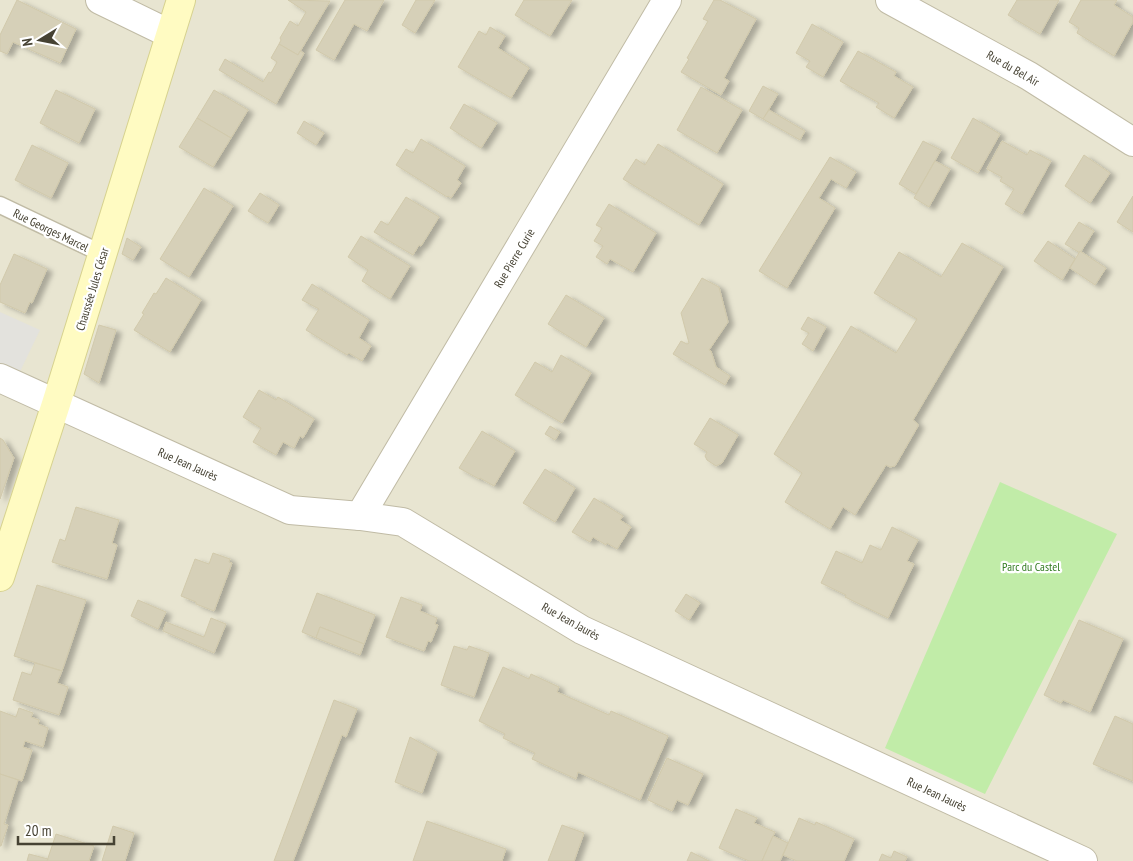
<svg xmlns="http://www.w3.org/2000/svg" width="1133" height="861" viewBox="0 0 1133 861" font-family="'PT Sans Narrow',sans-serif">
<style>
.residential{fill:#e8e5d1}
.green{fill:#c1eca8}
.parking{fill:#e3e2dd}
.building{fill:#d6d0b8;stroke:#d1c9ab;filter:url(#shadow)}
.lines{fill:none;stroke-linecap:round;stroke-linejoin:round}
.lane-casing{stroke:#c0bba5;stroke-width:19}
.street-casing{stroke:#c0bba5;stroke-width:30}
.secondary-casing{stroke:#d7d28f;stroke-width:30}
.lane{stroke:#fff;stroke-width:16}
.street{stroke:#fff;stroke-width:28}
.secondary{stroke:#fffbc2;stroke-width:28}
.labels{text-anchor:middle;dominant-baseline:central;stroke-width:4.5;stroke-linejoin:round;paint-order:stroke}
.street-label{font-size:12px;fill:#464233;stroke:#fff}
.park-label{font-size:12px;fill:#337c22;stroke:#fff}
</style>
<defs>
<filter id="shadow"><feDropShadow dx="5.5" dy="3" stdDeviation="2.5" flood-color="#0004"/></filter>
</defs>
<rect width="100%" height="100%" fill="#f3f2e4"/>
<rect class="residential" x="0" y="0" width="1133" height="861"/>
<path class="green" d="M1000 482 1117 534 985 794 885 748Z"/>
<path class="parking" d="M0 312 40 330 14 384 0 378Z"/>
<g class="building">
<path d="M17 0 76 29 60 63 13 42 7 54 0 51V35Z"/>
<path d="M288 0 330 1 298 55 279 44 281 40 280 38 290 21 298 26 306 12Z"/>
<path d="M345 0H384L367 31 354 24 334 60 316 50Z"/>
<path d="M416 0H435L415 33 402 25Z"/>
<path d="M524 0H572L550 36 515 15Z"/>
<path d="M714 0H720L756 19 724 78 729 81 721 95 681 72 689 59 687 58 708 21 703 19Z"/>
<path d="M1017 0H1059L1040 34 1008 15Z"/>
<path d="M1081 0H1117L1114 5 1133 17V22L1114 56 1077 33 1079 28 1069 22Z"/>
<path d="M812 24 843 42 823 77 806 67 810 61 796 53Z"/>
<path d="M490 27 505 36 498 48 529 68 511 98 458 67 479 31 486 35Z"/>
<path d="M279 44 298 55 300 51 304 53 276 104 219 70 225 59 263 82 269 72 271 73 277 62 271 58Z"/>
<path d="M858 51 896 72 894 76 913 87 894 118 876 107 879 103 840 81Z"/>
<path d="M763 86 778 94 763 119 749 111Z"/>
<path d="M701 87 742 110 717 153 677 130Z"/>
<path d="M56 90 95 109 79 143 40 123Z"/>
<path d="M214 90 248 110 231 138 197 118Z"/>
<path d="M464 104 497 123 481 148 450 128Z"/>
<path d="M769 110 805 131 800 140 763 119Z"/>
<path d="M197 118 231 138 213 167 179 147Z"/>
<path d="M973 118 1000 134 978 173 951 158Z"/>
<path d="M304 121 324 133 316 145 297 133Z"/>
<path d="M421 139 465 166 457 180 461 183 451 198 448 196 447 197 396 165 406 149 413 153Z"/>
<path d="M923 141 941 150 916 194 899 184Z"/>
<path d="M1002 141 1027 155 1030 150 1051 161 1022 214 1005 204 1014 189 1000 181 1002 177 987 169Z"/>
<path d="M658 144 723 184 699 225 623 179 636 159 645 165Z"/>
<path d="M32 145 68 163 51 198 15 180Z"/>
<path d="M1084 155 1110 173 1090 203 1065 186Z"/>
<path d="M830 157 856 172 846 188 831 179 819 198 835 208 787 288 759 271Z"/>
<path d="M935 161 950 169 929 207 914 198Z"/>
<path d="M204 188 233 206 189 277 160 259Z"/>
<path d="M260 193 279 205 268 223 248 211Z"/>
<path d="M1133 196V232L1117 222Z"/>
<path d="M406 197 439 217 421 246 419 245 413 255 374 232 381 221 388 225Z"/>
<path d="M609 204 656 233 633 272 610 259 607 264 596 257 603 246 594 241 602 228 596 225Z"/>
<path d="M1079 222 1094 231 1080 253 1065 244Z"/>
<path d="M361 236 410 266 390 299 362 281 368 270 348 257Z"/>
<path d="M127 238 141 247 133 260 122 254Z"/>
<path d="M1048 241 1075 259 1062 280 1034 261Z"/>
<path d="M962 243 1003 267 913 420 918 424V426L895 466 890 467 886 465 855 515 843 507 830 529 785 502 802 473 774 454 851 326 896 353 917 319 874 293 899 252 941 277Z"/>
<path d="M1080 251 1106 268 1095 285 1070 268Z"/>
<path d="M14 254 47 269 32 303 30 302 25 313 0 302V285Z"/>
<path d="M166 278 201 300 170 352 134 330 144 314 142 313 154 293 156 294Z"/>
<path d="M702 278 719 287 728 322 709 350 711 351 716 367 730 376 725 385 673 354 681 341 687 344 689 343 681 313Z"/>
<path d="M312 284 369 320 359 338 371 346 362 361 349 353 347 355 306 330 319 309 302 300Z"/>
<path d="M566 295 604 318 586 347 548 324Z"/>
<path d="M808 317 826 327 813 351 802 344 809 333 801 329Z"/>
<path d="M99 325 116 330 99 383 84 374Z"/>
<path d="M561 355 591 373 562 423 515 395 535 362 552 372Z"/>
<path d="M259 390 276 400 278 397 314 419 303 438 300 436 294 448 283 442 276 455 253 442 261 428 243 417Z"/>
<path d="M710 418 738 435 722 463 716 466 707 460 705 456 707 452 694 444Z"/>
<path d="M550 426 560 432 555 440 545 434Z"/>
<path d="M482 431 515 451 494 486 480 478 479 479 459 468Z"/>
<path d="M0 438 3 440 14 458 0 499Z"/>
<path d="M545 469 575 488 555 522 523 503Z"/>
<path d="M594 498 623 516 620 520 631 527 617 549 607 543 606 545 593 537 590 542 572 532Z"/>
<path d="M76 507 119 520 112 543 117 545 107 579 52 562 60 539 65 541Z"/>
<path d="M892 527 918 540 907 561 914 564 888 618 845 597 846 595 821 583 836 551 862 563 870 545 881 550Z"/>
<path d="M213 553 230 559 229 562 232 563 214 611 196 604V602L181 596 195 559 209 564Z"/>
<path d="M37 585 86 600 62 671 14 656Z"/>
<path d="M317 593 375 615 364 644 320 627 316 638 302 632Z"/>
<path d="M686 594 700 603 689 620 675 611Z"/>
<path d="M401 597 422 605 420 611 437 618 435 624 438 625 431 642 428 641 424 651 386 637Z"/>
<path d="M138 600 166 612 158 629 131 616Z"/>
<path d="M211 618 226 624 214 653 163 631 166 622 204 637Z"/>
<path d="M1079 620 1123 639 1090 712 1063 700 1061 703 1044 695Z"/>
<path d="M320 627 364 644 360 655 316 638Z"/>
<path d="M454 646 467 650 469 646 489 653 474 697 441 685Z"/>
<path d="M35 663 62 671 57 683 68 687 59 715 13 700 22 672 31 675Z"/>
<path d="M503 667 529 679 531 674 559 687 557 692 609 715 611 711 668 736 640 800 578 772 576 779 532 759 535 753 503 738 505 734 479 721Z"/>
<path d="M334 700 357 709 346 737 342 735 293 861H274Z"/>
<path d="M19 708 33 713 31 717 39 720 38 724 48 728 43 747 25 741 23 747 32 750 22 781 0 774V711L16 717Z"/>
<path d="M1115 716 1133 724V781L1093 764Z"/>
<path d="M410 737 437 752 422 793 395 782Z"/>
<path d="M667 758 703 774 688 805 677 800 672 811 648 800Z"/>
<path d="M0 774 18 780 4 824 8 825 1 846H0Z"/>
<path d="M736 809 757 818 754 823 775 832 762 861H749L719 848Z"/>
<path d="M799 818 815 825 816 822 854 839 844 861H797L783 855Z"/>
<path d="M427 821 506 849 502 861H413Z"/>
<path d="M562 825 584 833 574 861H548Z"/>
<path d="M113 826 134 833 125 861H102Z"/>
<path d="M56 834 94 846 89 861H47Z"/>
<path d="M773 836 788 843 780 861H762Z"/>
<path d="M894 851 907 857 905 861H879L882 854 891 858Z"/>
<path d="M691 852 709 861H687Z"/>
<path d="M29 854 48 859 47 861H27Z"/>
</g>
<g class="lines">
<defs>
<path id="lane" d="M0 205 103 254"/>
<g id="street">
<path d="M100 0 170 34"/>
<path d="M890 0 1029 76 1133 142"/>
<path d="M0 378 290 510 360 516 403 522 582 630 1083 861"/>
<path d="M360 516 667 0"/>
</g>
<path id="secondary" d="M0 577 56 404 181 0"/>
</defs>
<use href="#lane" class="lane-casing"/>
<use href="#street" class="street-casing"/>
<use href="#secondary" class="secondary-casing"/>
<use href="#lane" class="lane"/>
<use href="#street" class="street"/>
<use href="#secondary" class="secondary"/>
</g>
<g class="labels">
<g class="street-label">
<text transform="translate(1013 68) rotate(30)">Rue du Bel Air</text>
<text transform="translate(51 230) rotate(26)">Rue Georges Marcel</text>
<text transform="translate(514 258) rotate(-59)">Rue Pierre Curie</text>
<text transform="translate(92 289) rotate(-73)">Chaussée Jules César</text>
<text transform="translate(188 464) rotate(24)">Rue Jean Jaurès</text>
<text transform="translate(571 621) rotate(29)">Rue Jean Jaurès</text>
<text transform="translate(937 794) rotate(25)">Rue Jean Jaurès</text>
</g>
<g class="park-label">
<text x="1031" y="566">Parc du Castel</text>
</g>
</g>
<g transform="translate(40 40) rotate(260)" stroke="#ffffff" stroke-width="4" paint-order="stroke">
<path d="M0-4L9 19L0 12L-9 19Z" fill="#464233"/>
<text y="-8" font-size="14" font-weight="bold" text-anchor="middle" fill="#464233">N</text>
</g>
<path d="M18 836v8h96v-8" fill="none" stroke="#464233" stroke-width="2.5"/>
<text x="25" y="836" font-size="15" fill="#464233" stroke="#ffffff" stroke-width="4" paint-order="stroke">20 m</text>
</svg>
